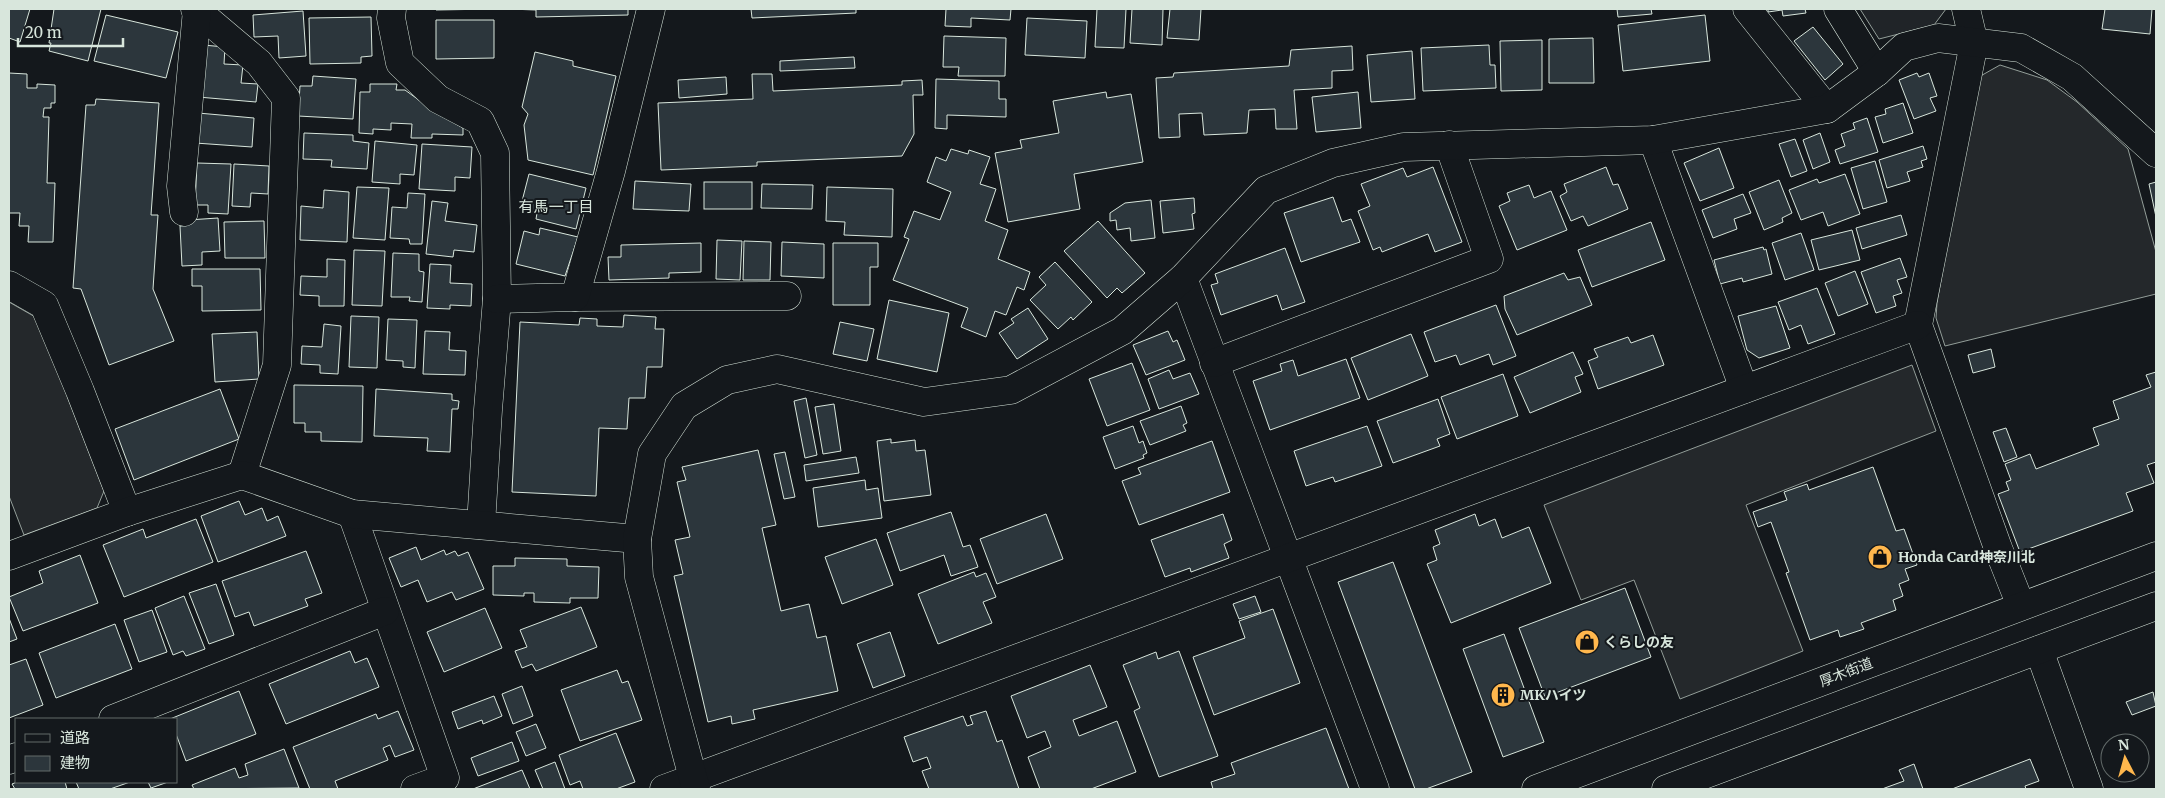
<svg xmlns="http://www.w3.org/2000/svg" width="2165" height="798" viewBox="0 0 2165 798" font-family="Merriweather,'Noto Sans JP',serif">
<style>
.green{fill:#202428;stroke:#939e99}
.parking{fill:#24282b;stroke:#939e99}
.building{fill:#2c363c;stroke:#d8e6dc}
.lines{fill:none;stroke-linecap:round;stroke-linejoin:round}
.minor-casing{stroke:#d8e6dc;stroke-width:29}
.highway-casing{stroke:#d8e6dc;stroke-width:29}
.minor{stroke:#14181c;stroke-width:28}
.highway{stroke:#14181c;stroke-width:28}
.labels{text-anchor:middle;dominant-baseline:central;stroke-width:4;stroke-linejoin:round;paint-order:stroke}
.poi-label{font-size:14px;font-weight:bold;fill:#d8e6dc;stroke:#14181c;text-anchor:start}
.street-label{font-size:14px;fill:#d8e6dc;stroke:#14181c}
.neighbourhood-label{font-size:15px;fill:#d8e6dc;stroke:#14181c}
</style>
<rect width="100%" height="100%" fill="#14181c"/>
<path class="green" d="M1860 9H1946L1934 25 1879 39Z"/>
<g class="parking">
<path d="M2000 65 2047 80 2077 102 2128 149 2156 252V294L1945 346 1936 318 1937 303 1977 78Z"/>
<path d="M9 302 37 318 104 491 97 508 24 535 9 496Z"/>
<path d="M1912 365 1936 431 1746 505 1803 651 1680 699 1634 580 1581 600 1544 505Z"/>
</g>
<g class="building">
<path d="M9 9H30L20 42 9 38Z"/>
<path d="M54 9H101L88 61 49 51 51 43H49Z"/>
<path d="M436 9H494L436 10Z"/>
<path d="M509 9H628V15L536 17V10Z"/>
<path d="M751 9H856V13L752 18Z"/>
<path d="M946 9H1011L1010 20 971 18V27L945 26Z"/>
<path d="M1097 9H1126L1124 48 1095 47Z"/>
<path d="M1132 9H1163L1162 45 1130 43Z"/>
<path d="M1170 9H1201L1199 40 1167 38Z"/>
<path d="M1617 9H1651L1652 14 1618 17Z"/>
<path d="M1768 9H1805L1806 13 1783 16 1782 10 1768 12Z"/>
<path d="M2105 9H2152L2150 34 2102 29Z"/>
<path d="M303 11 306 56 279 58 278 36 254 37 253 15Z"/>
<path d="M106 15 178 32 166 78 94 61Z"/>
<path d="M1705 15 1710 61 1623 71 1618 25Z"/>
<path d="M371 17 372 56 361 57V63L310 64 309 18Z"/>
<path d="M1027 18 1087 21 1085 58 1025 55Z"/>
<path d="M436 20H494V58L436 59Z"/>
<path d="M1813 27 1843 64 1825 80 1794 41Z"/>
<path d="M944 36 1006 38 1005 76H958L959 67H943Z"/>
<path d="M1593 38 1594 83H1549V39Z"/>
<path d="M1542 40V90L1501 91 1500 41Z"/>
<path d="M203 45 225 47 224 64 243 65 241 83 258 84 256 102 198 97Z"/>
<path d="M1489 45 1490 65H1495L1496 88 1423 91 1421 48Z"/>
<path d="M1352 46 1353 70 1332 71V88L1294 90 1297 129H1276L1275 109 1249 110 1247 133 1204 135 1202 113 1179 114 1180 137 1159 138 1156 78 1173 77 1174 73 1289 66 1291 50Z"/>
<path d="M1412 51 1415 99 1371 102 1367 55Z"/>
<path d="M535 52 573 61V66L616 76 593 175 528 160 524 125 528 114 522 107Z"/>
<path d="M854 57 855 68 780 71V61Z"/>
<path d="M9 73 27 74V88H37V84L55 85V103H51V108H44L43 117H49L47 183H55L53 242H28L29 226H19L20 213H9Z"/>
<path d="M1917 73 1919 77 1929 73 1937 96 1930 98 1936 111 1914 119 1899 80Z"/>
<path d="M752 74H772L773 91 902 85V81L922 80 923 95H913L914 134 902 156 757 162V166L661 170 658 103 753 99Z"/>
<path d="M313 76 356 79 353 119 298 116 300 86H312Z"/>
<path d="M726 77 727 94 679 98 678 80Z"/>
<path d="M936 79 999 81V99H1006V117L947 115V129L935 128Z"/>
<path d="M370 84H397L396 90H405L434 111 463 128V135L432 134V138H411L412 124 391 123V130L373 129V134L359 133 360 92H370Z"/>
<path d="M1106 92 1107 98 1131 94 1143 162 1074 174 1080 209 1008 222 995 153 1022 148 1020 140 1059 133 1053 101Z"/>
<path d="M1358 92 1361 128 1316 132 1312 97Z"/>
<path d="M96 99 159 103 151 215H158L153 289 174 341 109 365 81 289 73 288 86 105H95Z"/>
<path d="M1903 103 1913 133 1883 143 1875 117 1886 114 1885 109Z"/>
<path d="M198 113 254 118 252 147 195 143Z"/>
<path d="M1867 118 1878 152 1840 164 1835 150 1845 146 1841 134 1855 129 1853 123Z"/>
<path d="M304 133 353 135V141L369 143 367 169 331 167 332 160 303 159Z"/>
<path d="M1820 133 1830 162 1813 169 1803 140Z"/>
<path d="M1795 139 1807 171 1791 177 1779 144Z"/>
<path d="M375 141 417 145 414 175 400 174V184L372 182Z"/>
<path d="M422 144 472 147 470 178 455 177V191L419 189Z"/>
<path d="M1923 146 1927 159 1921 161 1923 167 1907 172 1910 181 1887 188 1879 160Z"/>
<path d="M1719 148 1734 188 1700 201 1684 163Z"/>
<path d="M951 149 968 154 969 150 990 157 980 184 996 189 985 221 1008 230 998 259 1030 272 1024 290 1017 287 1006 315 995 311 986 337 961 327 968 308 893 280 909 239 904 237 914 211 940 220 951 192 927 182 936 157 946 161Z"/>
<path d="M1875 161 1887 202 1863 209 1851 168Z"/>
<path d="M197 163 231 164 228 214 208 213V205H195Z"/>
<path d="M234 164 269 166 268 194 251 193 250 207 232 206Z"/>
<path d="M1433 167 1462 242 1435 252 1428 234 1382 252 1380 247 1373 250 1358 211 1370 206 1361 184 1403 168 1407 177Z"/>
<path d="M1606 167 1613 185 1618 184 1628 209 1588 226 1583 216 1571 221 1560 196 1567 192 1564 184Z"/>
<path d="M529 174 586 188 576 229 536 219 537 213 520 209Z"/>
<path d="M1845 174 1860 214 1828 226 1823 212 1801 220 1789 190 1817 179 1819 183Z"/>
<path d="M1779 180 1792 213 1782 218 1783 222 1764 230 1749 192Z"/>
<path d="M635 181 691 184 689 211 633 209Z"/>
<rect x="704" y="182" width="48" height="27"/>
<path d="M2156 182V217L2149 184Z"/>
<path d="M762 184 813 185 812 209 761 208Z"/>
<path d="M1529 185 1534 198 1551 191 1567 230 1517 250 1499 206 1510 201 1507 193Z"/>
<path d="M357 187 389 188 385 240 353 238Z"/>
<path d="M827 187 893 189 892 237 844 235 845 222 826 221Z"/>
<path d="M324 190 349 192 347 242 300 240 301 206 323 208Z"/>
<path d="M408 193 425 194 422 244H410L409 239 390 238 392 207 407 208Z"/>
<path d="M1743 194 1751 213 1734 219 1737 229 1713 238 1702 210Z"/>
<path d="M1333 197 1342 222 1351 219 1360 242 1301 262 1284 213Z"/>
<path d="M1194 198 1195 213 1192 214 1194 229 1163 233 1160 201Z"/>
<path d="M1151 200 1155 238 1131 241 1130 228 1117 230 1116 220 1110 221V213L1125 203Z"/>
<path d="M432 201 448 203 445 221 477 225 474 252 454 250 453 257 426 254Z"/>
<path d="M1901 215 1907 235 1862 249 1856 228Z"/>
<path d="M218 218 220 251 202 252V265L182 266 180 226 188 225V220Z"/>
<path d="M264 221 265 258H225L224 222Z"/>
<path d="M1098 221 1145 273 1122 293 1117 288 1107 298 1064 251Z"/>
<path d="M1651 222 1665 260 1592 287 1578 250Z"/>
<path d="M540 228 578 237 565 276 516 264 524 231 539 235Z"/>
<path d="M1852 230 1860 260 1819 270 1811 240Z"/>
<path d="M1801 233 1814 270 1785 280 1772 243Z"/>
<path d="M717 240 742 241 740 280 716 279Z"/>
<path d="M744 241 771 242 770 280H743Z"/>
<path d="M782 242 824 244V278L781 276Z"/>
<path d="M701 243V272L669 273V278L609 280 608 257H621V245Z"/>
<path d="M833 243H878V267H870V305H833Z"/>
<path d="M1763 247 1764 250 1766 249 1772 274 1743 282 1742 278 1720 284 1714 260Z"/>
<path d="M1285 248 1305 302 1282 310 1277 295 1221 315 1211 285 1218 283 1215 274Z"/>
<path d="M354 250 385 251 382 306 352 305Z"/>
<path d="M393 253 419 254V271L424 272 422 302 409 301 410 297H391Z"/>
<path d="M1900 258 1907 277 1897 280 1902 293 1893 296 1896 306 1876 313 1861 272Z"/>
<path d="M327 259 345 260 344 306H319V296L300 295 301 276 327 277Z"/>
<path d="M1055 262 1092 302 1073 320 1071 317 1058 329 1030 300 1046 285 1039 277Z"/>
<path d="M430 264 451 265 450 283 472 284 471 306 450 305V309L427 308Z"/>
<path d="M192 269H260L261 310 202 311V286H192Z"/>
<path d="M1855 271 1868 304 1838 316 1825 283Z"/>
<path d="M1564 273 1568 280 1580 277 1592 305 1517 335 1505 309 1504 296Z"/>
<path d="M1817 288 1835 334 1808 344 1801 325 1789 330 1778 302Z"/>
<path d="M889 300 949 313 937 372 877 359Z"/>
<path d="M1496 305 1516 356 1493 365 1489 354 1460 365 1456 355 1435 362 1424 332Z"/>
<path d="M1776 306 1790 348 1759 358 1747 350 1738 316Z"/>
<path d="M1028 308 1048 339 1017 359 999 333 1014 323 1011 319Z"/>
<path d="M624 315 656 317 655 329H664L662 367H647L645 398H629L627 429 599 428 596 496 512 492 520 322 579 325 580 318 597 319V326L623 327Z"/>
<path d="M351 316 379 317 377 368 349 367Z"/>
<path d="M388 319 417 320 415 368 403 367V361L386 360Z"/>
<path d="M840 322 874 329 867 361 833 354Z"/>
<path d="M324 324 341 326 338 374 320 373V365L301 364 302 346 322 347Z"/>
<path d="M425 331 450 332 449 350 466 351 465 375 423 374Z"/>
<path d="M1168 331 1173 342 1177 340 1185 360 1146 375 1133 345Z"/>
<path d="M257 332 259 379 215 382 212 334Z"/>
<path d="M1411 334 1428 376 1368 400 1351 358Z"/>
<path d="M1653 335 1664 365 1598 389 1588 361 1598 357 1594 349 1628 337 1631 343Z"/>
<path d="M1991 349 1995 367 1973 373 1968 355Z"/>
<path d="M1573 352 1583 374 1575 377 1581 392 1530 413 1514 377Z"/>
<path d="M1346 359 1360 398 1270 430 1253 381 1282 371 1280 364 1293 360 1298 376Z"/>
<path d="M1132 363 1150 410 1107 426 1089 379Z"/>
<path d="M1169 370 1173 379 1190 373 1199 394 1159 409 1148 379Z"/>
<path d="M2156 372V462L2147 465 2154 483 2126 493 2133 511 2020 552 1998 494 2009 490 2006 482 2011 480 2005 464 2030 454 2036 469 2099 445 2093 428 2119 419 2113 401 2151 387 2146 375Z"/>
<path d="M1503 374 1518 416 1457 439 1441 397Z"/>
<path d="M294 385 363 386 362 442 321 441V432H305V423H294Z"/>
<path d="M220 389 239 439 134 480 115 429Z"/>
<path d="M376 389 452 394V400L459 401 458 409H452L450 452 427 451 428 438 374 436Z"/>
<path d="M806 398 817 455 805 458 794 401Z"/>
<path d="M1438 399 1450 434 1437 439 1440 446 1393 463 1377 421Z"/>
<path d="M834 404 841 451 823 454 815 407Z"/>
<path d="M1181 406 1187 423 1183 425 1186 431 1150 445 1140 421Z"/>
<path d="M1133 426 1139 443 1143 441 1147 453 1143 455 1144 458 1115 469 1103 437Z"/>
<path d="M1367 426 1382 466 1335 482 1333 477 1306 486 1294 451Z"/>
<path d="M2006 428 2017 457 2004 462 1993 432Z"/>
<path d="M891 439V443L915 440 916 451 925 450 931 495 884 501 877 441Z"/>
<path d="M1212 441 1230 492 1139 525 1122 481 1141 474 1138 468Z"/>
<path d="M758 450 776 525 762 528 781 611 809 604 817 638 826 636 838 691 753 710 755 719 732 724 731 716 708 722 674 576 683 574 675 540 690 537 677 482 686 480 682 467Z"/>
<path d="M785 452 795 497 784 499 774 454Z"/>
<path d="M856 457 859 473 806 481 804 465Z"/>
<path d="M1873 467 1896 531 1904 529 1917 565 1905 569 1909 580 1899 584 1903 596 1893 600 1896 610 1861 623 1864 629 1840 637 1838 630 1810 640 1786 573 1789 572 1771 522 1758 527 1753 512 1787 500 1784 492 1807 484 1809 490Z"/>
<path d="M865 480 866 490 878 488 882 518 818 527 813 488Z"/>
<path d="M239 501 245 515 262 508 267 521 278 516 286 536 218 562 201 516Z"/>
<path d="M951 512 963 547 970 545 978 567 951 576 944 555 900 571 887 533Z"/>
<path d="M1046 514 1063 559 997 584 980 539Z"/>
<path d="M1223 514 1232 540 1224 544 1229 558 1191 572 1190 568 1165 577 1151 540Z"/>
<path d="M1475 514 1479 526 1495 519 1502 538 1529 527 1551 583 1451 623 1427 564 1437 560 1433 547 1440 544 1435 530Z"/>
<path d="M196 519 213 562 124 597 103 545 143 529 146 538Z"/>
<path d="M876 539 893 585 842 604 825 557Z"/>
<path d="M416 547 421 560 444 550 446 555 455 551 458 556 468 552 484 589 456 600 452 592 427 602 418 580 401 587 389 558Z"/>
<path d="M306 551 322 593 305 599 308 606 254 626 249 612 235 617 222 581Z"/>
<path d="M80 555 98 603 23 631 9 597 43 583 39 571Z"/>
<path d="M515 558 567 559V566L599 567 598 598H570V603L534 602V593H524V596L493 595V566H515Z"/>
<path d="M1393 562 1472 772 1426 789H1415L1338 582Z"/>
<path d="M974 572 976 577 986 573 996 597 983 602 992 623 938 644 918 594Z"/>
<path d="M216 584 234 635 209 644 189 593Z"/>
<path d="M1625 588 1651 657 1545 697 1519 628Z"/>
<path d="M184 596 205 649 186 656 183 651 173 655 155 608Z"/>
<path d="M1255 596 1261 612 1239 619 1233 604Z"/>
<path d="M581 607 597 647 536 671 532 664 522 668 515 651 527 647 520 630Z"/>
<path d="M485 608 502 648 444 672 427 632Z"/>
<path d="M1273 609 1300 683 1214 715 1193 657 1245 638 1239 621Z"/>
<path d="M152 610 167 652 139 662 124 620Z"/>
<path d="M9 618 17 639 9 642Z"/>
<path d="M115 624 132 669 56 698 39 653Z"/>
<path d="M890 632 905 676 873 688 857 644Z"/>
<path d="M1504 634 1544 742 1503 757 1463 649Z"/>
<path d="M350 651 355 663 367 658 379 687 286 724 269 684Z"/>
<path d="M1179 651 1218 756 1159 777 1134 711 1140 708 1123 665 1156 652 1158 659Z"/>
<path d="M26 659 43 705 9 718V665Z"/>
<path d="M1090 665 1107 707 1073 720 1079 736 1117 721 1136 772 1091 789H1040L1028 757 1051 747 1045 731 1027 738 1011 696Z"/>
<path d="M617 670 622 683 628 681 642 720 580 741 561 690Z"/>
<path d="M522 686 533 716 513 724 502 694Z"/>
<path d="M239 691 256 734 186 761 176 734V719H170Z"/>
<path d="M2153 692 2156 706 2132 715 2126 702Z"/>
<path d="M494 696 502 716 483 724 482 720 458 729 452 712Z"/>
<path d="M398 711 414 750 395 757 390 745 383 748 388 760 335 781 338 789H310L293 747 376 714 378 719Z"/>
<path d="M986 711 997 742 1002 740 1019 789H929L922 771 931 768 927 757 913 762 904 737 963 716 967 726 973 724 970 716Z"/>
<path d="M536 724 546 748 526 756 516 732Z"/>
<path d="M1326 728 1349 789H1213L1211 782 1235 774 1231 763Z"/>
<path d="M616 733 635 782 616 789H583L580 781 570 785 559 755Z"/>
<path d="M512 742 519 761 478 776 471 758Z"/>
<path d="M284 749 299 788 194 789 192 785 235 768 239 778 248 775 245 764Z"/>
<path d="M2030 759 2039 781 2025 786 2026 789H1952Z"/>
<path d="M555 762 565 789H543L535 770Z"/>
<path d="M1914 764 1923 789H1882L1904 781 1899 770Z"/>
<path d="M522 770 530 789H473Z"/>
<path d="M17 782H65L67 789H15L12 784Z"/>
<path d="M76 782H130L110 789H79Z"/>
<path d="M148 782H168L151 788Z"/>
</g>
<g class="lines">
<defs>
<g id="minor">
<path d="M195 9 259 63 286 98 277 365 242 475"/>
<path d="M392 9 391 18 400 63 438 99 480 121 495 153 497 299 488 410 481 525"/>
<path d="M1747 9 1827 109"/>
<path d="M1838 9 1877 72"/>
<path d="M1966 9 1974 43 1918 325 1998 548 2021 606"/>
<path d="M1653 140 1744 389"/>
<path d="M184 212 181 186 197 10"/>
<path d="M1183 278 1375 789"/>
<path d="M9 285 44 305 80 391 127 512"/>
<path d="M575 297 787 296"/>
<path d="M497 299 575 297 611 171 651 9"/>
<path d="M1214 363 1489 259 1449 145"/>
<path d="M352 514 445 778 415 789"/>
<path d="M9 556 127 512 242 475 352 514 637 539"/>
<path d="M2039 650 2089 789"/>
<path d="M113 719 385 611"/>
<path d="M9 760 16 757"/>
<path d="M664 789 1918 325"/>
<path d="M696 789 639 577 637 539 652 454 684 406 727 380 777 369 924 402 1011 390 1122 331 1183 278 1266 190 1333 163 1404 147 1653 140 1827 109 1877 72 1904 47 1938 38 2021 48 2072 77 2156 153"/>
</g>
<g id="highway">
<path d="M1536 789 2156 556"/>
<path d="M1666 789 2156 606"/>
</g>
</defs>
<use href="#minor" class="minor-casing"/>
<use href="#highway" class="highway-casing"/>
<use href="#minor" class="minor"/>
<use href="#highway" class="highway"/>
</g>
<defs>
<symbol id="shop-disc" viewBox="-11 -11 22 22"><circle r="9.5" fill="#ffb74d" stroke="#14181c"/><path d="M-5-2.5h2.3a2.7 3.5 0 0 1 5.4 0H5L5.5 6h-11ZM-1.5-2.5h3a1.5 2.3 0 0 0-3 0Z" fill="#111"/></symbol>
<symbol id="building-disc" viewBox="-11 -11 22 22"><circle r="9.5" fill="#ffb74d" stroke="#14181c"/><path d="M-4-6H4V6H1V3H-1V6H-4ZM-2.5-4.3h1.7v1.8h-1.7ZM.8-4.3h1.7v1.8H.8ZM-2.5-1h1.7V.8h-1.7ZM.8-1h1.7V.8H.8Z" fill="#111"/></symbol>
</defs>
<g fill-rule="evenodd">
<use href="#shop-disc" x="1866" y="543" width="28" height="28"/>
<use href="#shop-disc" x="1573" y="628" width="28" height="28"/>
<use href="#building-disc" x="1489" y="681" width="28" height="28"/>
</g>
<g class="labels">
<g class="poi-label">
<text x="1898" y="557">Honda Card神奈川北</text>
<text x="1604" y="642">くらしの友</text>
<text x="1520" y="695">MKハイツ</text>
</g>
<g class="street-label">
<text transform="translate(1846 672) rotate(-21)">厚木街道</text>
</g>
<g class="neighbourhood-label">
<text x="556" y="206">有馬一丁目</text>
</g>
</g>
<rect width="2165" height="798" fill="none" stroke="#d8e6dc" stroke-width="20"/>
<rect x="15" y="718" width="162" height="65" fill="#14181c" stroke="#626a69"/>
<rect x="25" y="734" width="25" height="8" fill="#14181c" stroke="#626a69"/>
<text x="60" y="743" font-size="15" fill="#d8e6dc">道路</text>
<rect x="25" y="756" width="25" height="15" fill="#2c363c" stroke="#626a69"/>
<text x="60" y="768" font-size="15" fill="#d8e6dc">建物</text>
<g transform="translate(2125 758) rotate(354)"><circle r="24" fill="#14181c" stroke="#626a69"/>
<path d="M0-4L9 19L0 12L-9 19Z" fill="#ffb74d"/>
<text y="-8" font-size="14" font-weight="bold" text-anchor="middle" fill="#d8e6dc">N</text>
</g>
<path d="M18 38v8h105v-8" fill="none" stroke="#d8e6dc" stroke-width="2.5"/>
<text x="25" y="38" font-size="15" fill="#d8e6dc" stroke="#14181c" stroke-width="4" paint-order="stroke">20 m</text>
</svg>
